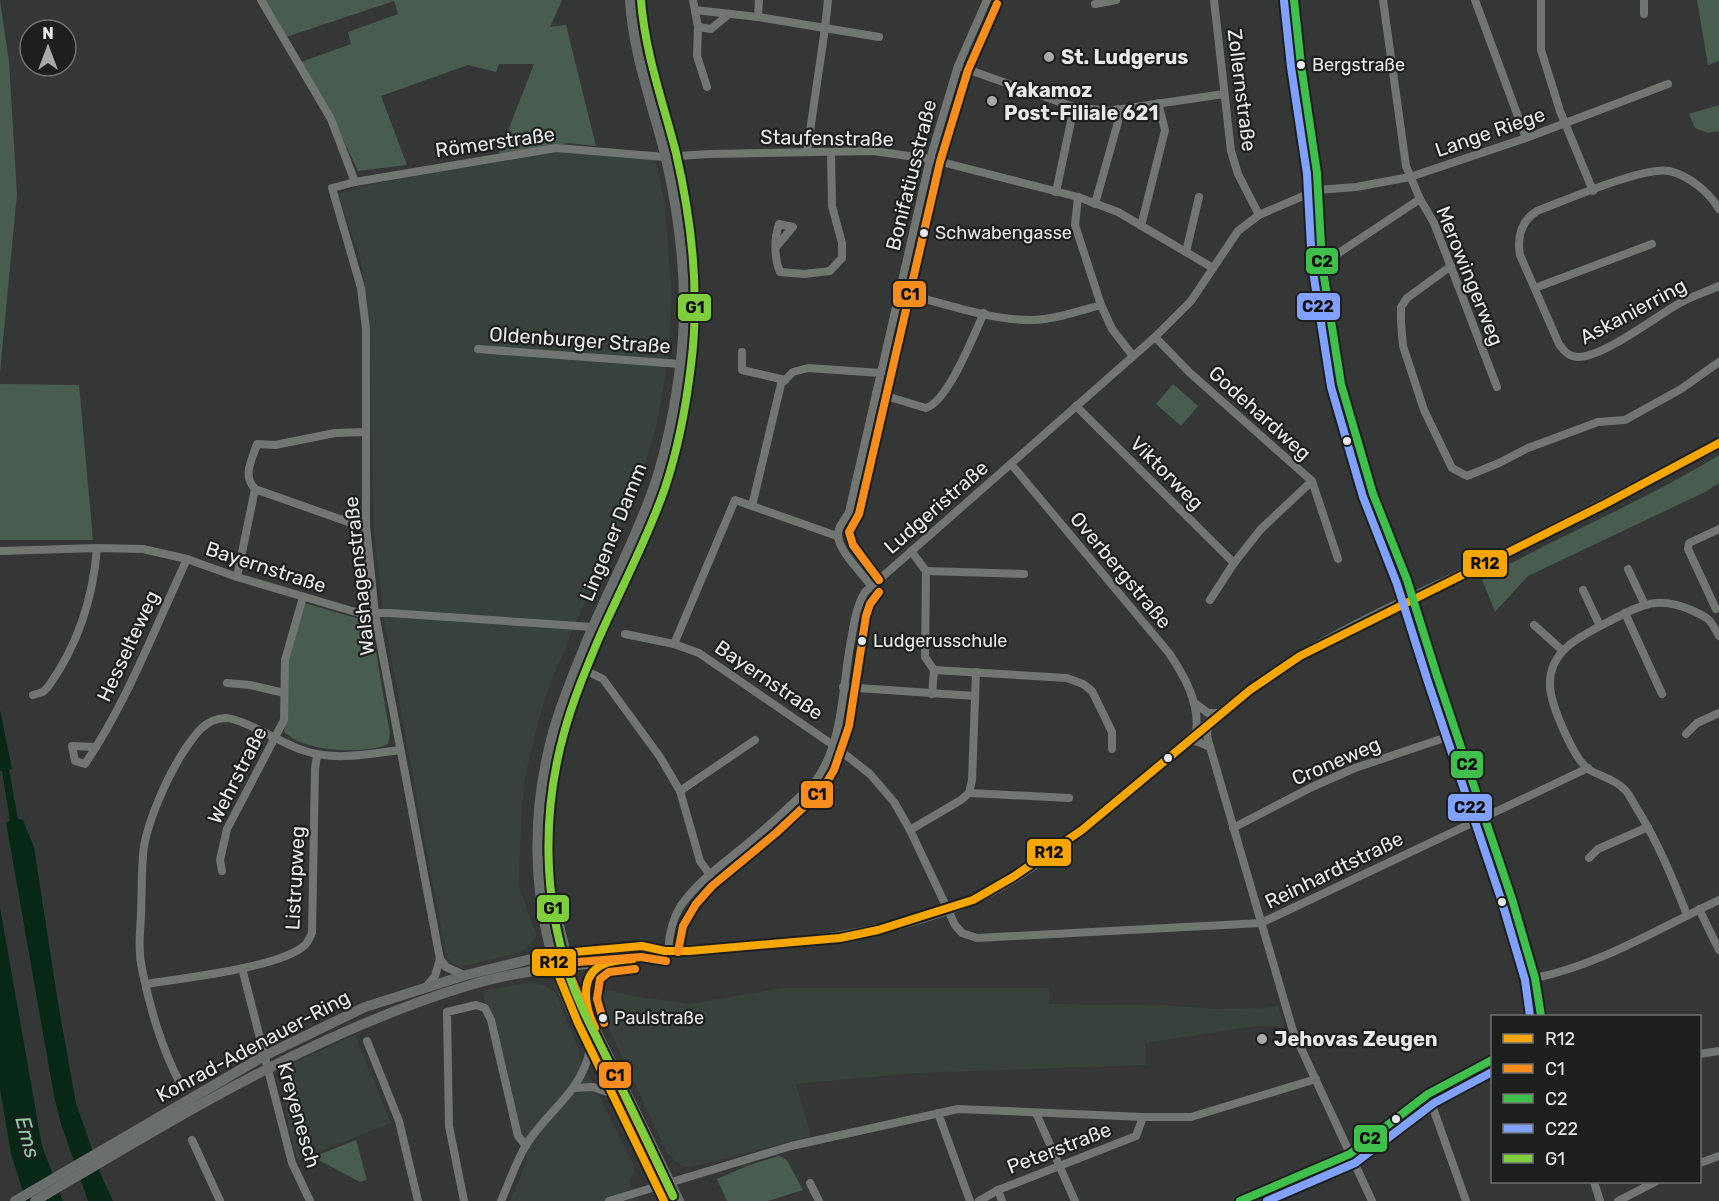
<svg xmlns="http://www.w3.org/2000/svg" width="1719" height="1201" viewBox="0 0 1719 1201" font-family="Rubik,sans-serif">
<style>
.built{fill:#38413b}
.green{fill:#485c4f}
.water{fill:#082817}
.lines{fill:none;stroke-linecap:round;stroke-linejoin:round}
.street{stroke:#717673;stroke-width:8}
.secondary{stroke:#6a6e6c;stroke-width:10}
.bus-1-casing{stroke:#1d1f1e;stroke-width:12}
.bus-2-casing{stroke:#1d1f1e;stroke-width:12}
.bus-3-casing{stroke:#1d1f1e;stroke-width:12}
.bus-4-casing{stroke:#1d1f1e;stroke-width:12}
.bus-5-casing{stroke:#1d1f1e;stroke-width:12}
.bus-1{stroke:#f7a600;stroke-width:8}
.bus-2{stroke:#f78d1d;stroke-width:8}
.bus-3{stroke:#3fbf4c;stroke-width:8}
.bus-4{stroke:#80a1ff;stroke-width:8}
.bus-5{stroke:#80cd3d;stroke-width:8}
.poi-dot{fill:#a9abaa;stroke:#1d1f1e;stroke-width:2}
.bus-dot{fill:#e7eae8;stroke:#1d1f1e;stroke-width:2}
.labels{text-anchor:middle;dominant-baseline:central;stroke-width:4.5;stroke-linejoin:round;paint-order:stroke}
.bus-label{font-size:18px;fill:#e7eae8;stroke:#1d1f1e;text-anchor:start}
.poi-label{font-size:20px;font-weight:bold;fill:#e7eae8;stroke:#1d1f1e;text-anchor:start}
.street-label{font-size:20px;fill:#e7eae8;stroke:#1d1f1e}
.water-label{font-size:21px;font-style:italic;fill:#93d0a9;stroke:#1d1f1e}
.line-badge{stroke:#1d1f1e;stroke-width:2}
.pale-badge-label{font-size:16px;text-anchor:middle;font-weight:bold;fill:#111}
</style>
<rect width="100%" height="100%" fill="#353736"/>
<g class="built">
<path d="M556 149 655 159 664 200 672 294 668 359 657 423 641 480 581 611 550 683 538 722 525 777 521 820 519 887 536 933V938L524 950 519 953 460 967 452 963 446 956 384 619 374 532 370 329 366 293 360 258 338 194 369 185Z"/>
<path d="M532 982 543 985 555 992 579 1050V1056L634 1166V1172L629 1182 639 1201H510L527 1159 482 991Z"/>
<path d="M600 988 633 996 690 1004 782 988H1049L1050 1004 1158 1005 1219 1009 1267 1008 1278 1005 1284 1027 1256 1026 1145 1043 1147 1065 915 1073 796 1084 811 1136 700 1165 685 1167 675 1161 668 1154 597 1003Z"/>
<path d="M355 1035 391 1123 297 1160 289 1129 281 1076 282 1071 287 1066Z"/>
</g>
<g class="green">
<path d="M0 0 9 62 17 194 0 372Z"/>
<path d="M264 0H562L550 27 566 25 596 146 568 143 499 154 534 64H499L496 72 468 65 381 96 407 165 358 171 333 117 301 62 351 44 348 32 398 14 394 1 286 37Z"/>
<path d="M1697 0H1719V61L1708 65Z"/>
<path d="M1719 105V133L1717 131 1708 133 1695 128 1689 114Z"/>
<path d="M0 384 79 385 93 540H0Z"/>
<path d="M1173 384 1198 406 1181 426 1156 404Z"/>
<path d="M1719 455V483L1705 492 1528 576 1495 612 1482 579C1560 535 1643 502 1719 455Z"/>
<path d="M304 603 367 621 372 629 390 734 388 744C366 755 300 752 284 731L287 721 288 662Z"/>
<path d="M356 1140 367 1180 360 1182 313 1157Z"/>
<path d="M779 1156 787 1160 803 1190 768 1201H727L717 1179 749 1165Z"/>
</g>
<g class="water">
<path d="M0 710 12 769 9 770 18 819 23 820 34 847 58 1003 76 1103 101 1175 113 1201H88L61 1124 54 1096 6 822 10 821 2 771H0Z"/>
<path d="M0 907 42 1146 63 1201H26L11 1154 0 1089Z"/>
</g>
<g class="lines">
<g class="street">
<path d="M261 0 331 119 355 182"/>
<path d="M693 0 698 27 697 56 707 87"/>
<path d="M1214 0 1231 151 1238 174 1259 215"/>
<path d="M1294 0 1301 65 1317 173 1322 264 1333 341 1341 384 1356 438 1373 494 1407 580 1437 676 1512 899 1535 978 1541 1016"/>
<path d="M1383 0 1406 166 1420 199 1434 223 1497 387"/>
<path d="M1475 0 1526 138"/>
<path d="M1541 0V50L1560 111 1593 191"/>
<path d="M1644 0V14"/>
<path d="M1095 4 1116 0"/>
<path d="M695 10 758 17 879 37"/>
<path d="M758 17 759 0"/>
<path d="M698 27 711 29 729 14"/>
<path d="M958 66 1074 107 1108 111 1224 94"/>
<path d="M807 152 825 28 828 0"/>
<path d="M1056 192 1074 107"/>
<path d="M1078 197 1075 225 1101 305 1112 329 1133 356"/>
<path d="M1095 204 1118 122 1117 109"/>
<path d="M1719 209C1709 192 1688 175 1669 171 1644 166 1564 201 1537 211 1521 221 1517 237 1520 255L1559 344C1564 351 1568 356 1577 357 1603 358 1656 316 1680 303 1692 296 1706 292 1719 286"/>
<path d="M1141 226 1165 130 1158 103"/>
<path d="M776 247 793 227 779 224C774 239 774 258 780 272L804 274 830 271 842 258V243L832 206 831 152"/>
<path d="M1186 252 1199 197"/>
<path d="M1322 264 1420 199"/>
<path d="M1451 266 1407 298 1401 307V322L1403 346 1424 410 1452 468 1467 476 1499 463 1528 448 1598 422 1625 420 1681 389 1719 362"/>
<path d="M1535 288 1652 244"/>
<path d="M899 292C939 302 992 321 1033 320 1056 319 1079 311 1101 305"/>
<path d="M1155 337 1189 372 1312 481 1338 559"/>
<path d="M478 349 680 364"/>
<path d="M742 352V370L785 380"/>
<path d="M876 393 926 408C949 400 973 336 984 313"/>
<path d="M1076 406 1234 563"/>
<path d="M1011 464 1169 653C1185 677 1200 703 1196 733"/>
<path d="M255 489 351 523 366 526"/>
<path d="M752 506 837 536"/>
<path d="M1 551 97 548 143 549 187 559 237 577 359 613H389L593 627"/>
<path d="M911 551 926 571 925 657 934 670 932 694"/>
<path d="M1628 569 1645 605"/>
<path d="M926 571 1024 574"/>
<path d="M237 577 255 489C242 475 252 460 257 444L275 445 335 433 366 432"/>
<path d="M871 586C862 572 832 546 839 529 841 523 846 518 849 512L930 159 958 66 987 0"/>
<path d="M1583 590 1600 626"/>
<path d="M1210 600 1234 563 1261 529 1312 481"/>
<path d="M1716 609 1688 549 1689 543 1719 529"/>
<path d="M1625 613 1662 694"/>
<path d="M1534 625 1562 650"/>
<path d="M625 634 674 644 699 653 833 745 870 774 894 802 910 830 955 925 962 933 977 938 1261 923 1588 768"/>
<path d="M674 644 735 500 752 506 781 384 793 372 808 368 881 373"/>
<path d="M577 666 603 679 660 757 680 791 700 861 710 875"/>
<path d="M934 670 1067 678 1083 684 1092 691 1112 732V749"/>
<path d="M227 683 250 685 284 693"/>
<path d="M843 687 975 696"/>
<path d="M33 695 43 692 48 687C78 645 93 599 97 548"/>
<path d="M1196 704 1208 713H1220"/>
<path d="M1208 723 1207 736 1210 747 1293 1031 1372 1201"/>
<path d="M1686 734 1697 723 1719 713"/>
<path d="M1188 740 1199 742 1210 747"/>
<path d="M96 747 72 746 75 761 85 764C126 704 156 626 187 559"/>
<path d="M680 791 755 740"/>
<path d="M969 793 1069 798"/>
<path d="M1233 828 1312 787 1355 768 1456 734"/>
<path d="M910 830 961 800 969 793 972 780 976 672"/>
<path d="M1589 858 1598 849 1648 827"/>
<path d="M222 871 220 860 227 829 284 720 285 660 303 597"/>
<path d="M1699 909 1719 950"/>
<path d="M1687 915C1673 879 1659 845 1639 812 1634 805 1630 794 1624 789 1615 779 1599 776 1588 769 1573 757 1549 702 1550 683 1550 650 1581 636 1606 623 1638 607 1655 594 1691 610 1709 618 1710 619 1719 636"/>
<path d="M668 951C669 935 672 920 680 907 699 879 729 860 754 838 775 821 795 801 815 782 844 742 842 687 851 640 854 624 856 607 865 592L1155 337 1191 301 1238 231 1259 215 1317 190 1356 187 1410 177 1526 138 1668 84"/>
<path d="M440 959 446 967 464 975"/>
<path d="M242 968 292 1163 310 1201"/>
<path d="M1535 978C1600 965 1659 928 1719 900"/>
<path d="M146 984C182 978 280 968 305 945 308 942 310 937 312 933L315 769 317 755"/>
<path d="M427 986 435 976 440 959 375 614 366 526V329L361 288 332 188 355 182 556 148 665 157 708 154 873 151 930 159 1078 197 1118 212 1213 268"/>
<path d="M367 1041 399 1121 418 1201"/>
<path d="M1700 1054 1719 1051"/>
<path d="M179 1081C162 1049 149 1005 142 969 138 951 140 933 141 915 142 892 141 869 144 846 149 818 167 778 182 754 193 738 203 719 225 718 243 718 284 745 305 751 335 761 369 754 400 750"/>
<path d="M574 1088 593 1087 613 1094"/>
<path d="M1428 1094 1466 1201"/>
<path d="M938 1113 970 1201"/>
<path d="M1036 1113 1075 1201"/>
<path d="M192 1140 220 1201"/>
<path d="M1700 1163 1719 1156"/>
<path d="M1594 1182 1600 1201"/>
<path d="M810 1183 819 1201"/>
<path d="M998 1190 1002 1201"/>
<path d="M464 1201 449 1126 447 1012 476 1005 485 1008 491 1020 518 1136 526 1146"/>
<path d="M501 1201C509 1183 516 1162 526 1145 548 1110 582 1092 590 1049"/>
<path d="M609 1201 791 1146 958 1109 1143 1117H1191L1316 1079"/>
<path d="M979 1201 998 1190 1136 1136 1143 1117"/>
<path d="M1240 1201 1350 1154 1428 1094 1492 1060"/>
<path d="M1618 1201 1655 1182"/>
</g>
<g class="secondary">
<path d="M630 0C633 53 652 103 665 154 681 222 689 291 681 360 676 402 668 444 655 484 638 534 613 581 592 629 578 662 564 695 554 729 532 807 532 888 555 966 566 1004 586 1041 604 1076 624 1117 644 1159 664 1201"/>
<path d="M543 861 574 986 679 1201"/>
<path d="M587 1008C585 989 586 975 603 964"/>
<path d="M15 1201 264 1056 365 1007 466 975 552 954 642 946 665 951"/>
<path d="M35 1201C174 1119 314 1032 470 985 526 968 587 965 645 957L665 951C769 946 873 941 971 901 1007 886 1051 854 1082 830 1156 773 1221 703 1302 655 1357 622 1416 596 1474 568 1556 528 1638 486 1719 443"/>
</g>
<defs>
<g id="bus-1">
<path d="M595 1028C585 1008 578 975 604 964 613 960 623 960 633 959"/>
<path d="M664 1201 578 1023 556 969 552 954 642 946 665 951H689L840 938 878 930 973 900 1013 877 1082 830 1250 690 1300 656 1605 504 1719 443"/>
</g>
<g id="bus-2">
<path d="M879 580 853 545 849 532 859 514 940 162 968 70 997 4"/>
<path d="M678 952 683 926 696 904 712 886 776 833 822 790 834 770 849 726 866 616 870 604 879 592"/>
<path d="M666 961 641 957 565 963 588 1019 673 1196"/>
<path d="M604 1023 597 999 600 979 609 972 635 969"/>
</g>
<g id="bus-3">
<path d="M1294 0 1301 65 1317 173 1322 264 1341 384 1373 494 1407 580 1437 676 1512 899 1535 978 1541 1016"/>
<path d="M1240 1201 1350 1154 1428 1094 1492 1060"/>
</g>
<g id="bus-4">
<path d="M1284 1 1291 67 1307 174 1312 265 1331 387 1363 497 1397 584 1427 679 1502 902 1525 980 1530 1016"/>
<path d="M1267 1201 1355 1163 1434 1103 1492 1072"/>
</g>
<path id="bus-5" d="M641 0C645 53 663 102 676 153 692 222 700 295 691 365 686 407 678 449 665 488 647 540 621 588 599 638 586 669 573 700 564 733 542 812 543 897 569 975 580 1008 598 1040 614 1072 634 1113 654 1155 673 1196"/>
</defs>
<use href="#bus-1" class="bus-1-casing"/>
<use href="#bus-2" class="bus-2-casing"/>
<use href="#bus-3" class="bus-3-casing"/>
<use href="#bus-4" class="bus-4-casing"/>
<use href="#bus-5" class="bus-5-casing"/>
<use href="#bus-1" class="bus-1"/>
<use href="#bus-2" class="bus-2"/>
<use href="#bus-3" class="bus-3"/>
<use href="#bus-4" class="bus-4"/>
<use href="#bus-5" class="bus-5"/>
</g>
<g class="poi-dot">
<circle cx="1049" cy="57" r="6"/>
<circle cx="992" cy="101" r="6"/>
<circle cx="1262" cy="1039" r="6"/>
</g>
<g class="bus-dot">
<circle cx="1301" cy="65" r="5"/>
<circle cx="924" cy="233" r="5"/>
<circle cx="1347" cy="441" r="5"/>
<circle cx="862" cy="641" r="5"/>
<circle cx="1168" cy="758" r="5"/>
<circle cx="1502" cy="902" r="5"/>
<circle cx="603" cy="1018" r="5"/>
<circle cx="1396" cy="1119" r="5"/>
</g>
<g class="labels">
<g class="bus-label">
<text x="1312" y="65">Bergstraße</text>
<text x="935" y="233">Schwabengasse</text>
<text x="873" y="641">Ludgerusschule</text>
<text x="614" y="1018">Paulstraße</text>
</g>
<g class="poi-label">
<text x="1061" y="57">St. Ludgerus</text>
<text x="1004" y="90">Yakamoz<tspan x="1004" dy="23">Post-Filiale 621</tspan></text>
<text x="1274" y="1039">Jehovas Zeugen</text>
</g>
<g class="street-label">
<text transform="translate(1242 90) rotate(83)">Zollernstraße</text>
<text transform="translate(1490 132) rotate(-19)">Lange Riege</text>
<text transform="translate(827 138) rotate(1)">Staufenstraße</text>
<text transform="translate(495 142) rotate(-8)">Römerstraße</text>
<text transform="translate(911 175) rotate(-76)">Bonifatiusstraße</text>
<text transform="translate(1470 276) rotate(68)">Merowingerweg</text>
<text transform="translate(1633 311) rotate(-28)">Askanierring</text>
<text transform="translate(580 340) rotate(4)">Oldenburger Straße</text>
<text transform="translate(1260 413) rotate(42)">Godehardweg</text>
<text transform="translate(1167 473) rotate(45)">Viktorweg</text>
<text transform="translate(936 507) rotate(-41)">Ludgeristraße</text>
<text transform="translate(613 532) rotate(-68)">Lingener Damm</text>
<text transform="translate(266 567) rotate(18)">Bayernstraße</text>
<text transform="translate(1121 570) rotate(50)">Overbergstraße</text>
<text transform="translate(359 576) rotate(-96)">Walshagenstraße</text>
<text transform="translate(128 646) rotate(-65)">Hesselteweg</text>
<text transform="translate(769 680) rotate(34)">Bayernstraße</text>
<text transform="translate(1336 761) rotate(-23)">Croneweg</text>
<text transform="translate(237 775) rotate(-63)">Wehrstraße</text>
<text transform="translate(1334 870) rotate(-26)">Reinhardtstraße</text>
<text transform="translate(295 878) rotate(-87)">Listrupweg</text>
<text transform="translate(253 1046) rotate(-28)">Konrad-Adenauer-Ring</text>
<text transform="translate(299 1115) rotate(74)">Kreyenesch</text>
<text transform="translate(1059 1148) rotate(-21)">Peterstraße</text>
</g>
<g class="water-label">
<text transform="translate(28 1137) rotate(75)">Ems</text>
</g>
</g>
<g class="line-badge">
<rect x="1305" y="247" width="34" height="28" rx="6" fill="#3fbf4c"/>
<rect x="892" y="280" width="35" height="28" rx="6" fill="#f78d1d"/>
<rect x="1296" y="292" width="45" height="29" rx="6" fill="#80a1ff"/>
<rect x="677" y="293" width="35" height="29" rx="6" fill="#80cd3d"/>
<rect x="1462" y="549" width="46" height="29" rx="6" fill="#f7a600"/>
<rect x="1450" y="750" width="34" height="29" rx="6" fill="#3fbf4c"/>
<rect x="800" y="780" width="34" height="29" rx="6" fill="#f78d1d"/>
<rect x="1447" y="793" width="46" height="29" rx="6" fill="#80a1ff"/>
<rect x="1026" y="838" width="46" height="29" rx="6" fill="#f7a600"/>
<rect x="536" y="894" width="34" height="29" rx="6" fill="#80cd3d"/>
<rect x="531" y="948" width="46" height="29" rx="6" fill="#f7a600"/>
<rect x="598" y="1061" width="34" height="28" rx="6" fill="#f78d1d"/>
<rect x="1353" y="1124" width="35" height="29" rx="6" fill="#3fbf4c"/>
</g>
<g class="pale-badge-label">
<text x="1322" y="267">C2</text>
<text x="910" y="300">C1</text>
<text x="1318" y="312">C22</text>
<text x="695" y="313">G1</text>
<text x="1485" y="569">R12</text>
<text x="1467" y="770">C2</text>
<text x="817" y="800">C1</text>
<text x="1470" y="813">C22</text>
<text x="1049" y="858">R12</text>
<text x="553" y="914">G1</text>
<text x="554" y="968">R12</text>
<text x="615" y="1081">C1</text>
<text x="1370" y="1144">C2</text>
</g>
<rect x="1491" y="1015" width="210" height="168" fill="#1d1f1e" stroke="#6e706f" stroke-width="1.5"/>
<rect x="1503" y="1034" width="30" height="9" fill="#f7a600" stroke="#6e706f" stroke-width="1.5"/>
<text x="1545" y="1045" font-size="18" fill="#e7eae8">R12</text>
<rect x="1503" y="1064" width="30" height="9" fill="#f78d1d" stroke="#6e706f" stroke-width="1.5"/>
<text x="1545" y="1075" font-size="18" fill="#e7eae8">C1</text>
<rect x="1503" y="1094" width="30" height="9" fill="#3fbf4c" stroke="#6e706f" stroke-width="1.5"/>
<text x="1545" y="1105" font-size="18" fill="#e7eae8">C2</text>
<rect x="1503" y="1124" width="30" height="9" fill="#80a1ff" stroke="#6e706f" stroke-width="1.5"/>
<text x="1545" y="1135" font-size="18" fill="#e7eae8">C22</text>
<rect x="1503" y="1154" width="30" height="9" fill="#80cd3d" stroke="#6e706f" stroke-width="1.5"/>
<text x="1545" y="1165" font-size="18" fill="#e7eae8">G1</text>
<g transform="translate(48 48)"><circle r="28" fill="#1d1f1e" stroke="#6e706f" stroke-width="1.5"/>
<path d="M0-4.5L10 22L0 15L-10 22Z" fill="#a9abaa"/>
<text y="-9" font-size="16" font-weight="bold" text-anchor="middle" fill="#e7eae8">N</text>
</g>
</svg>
